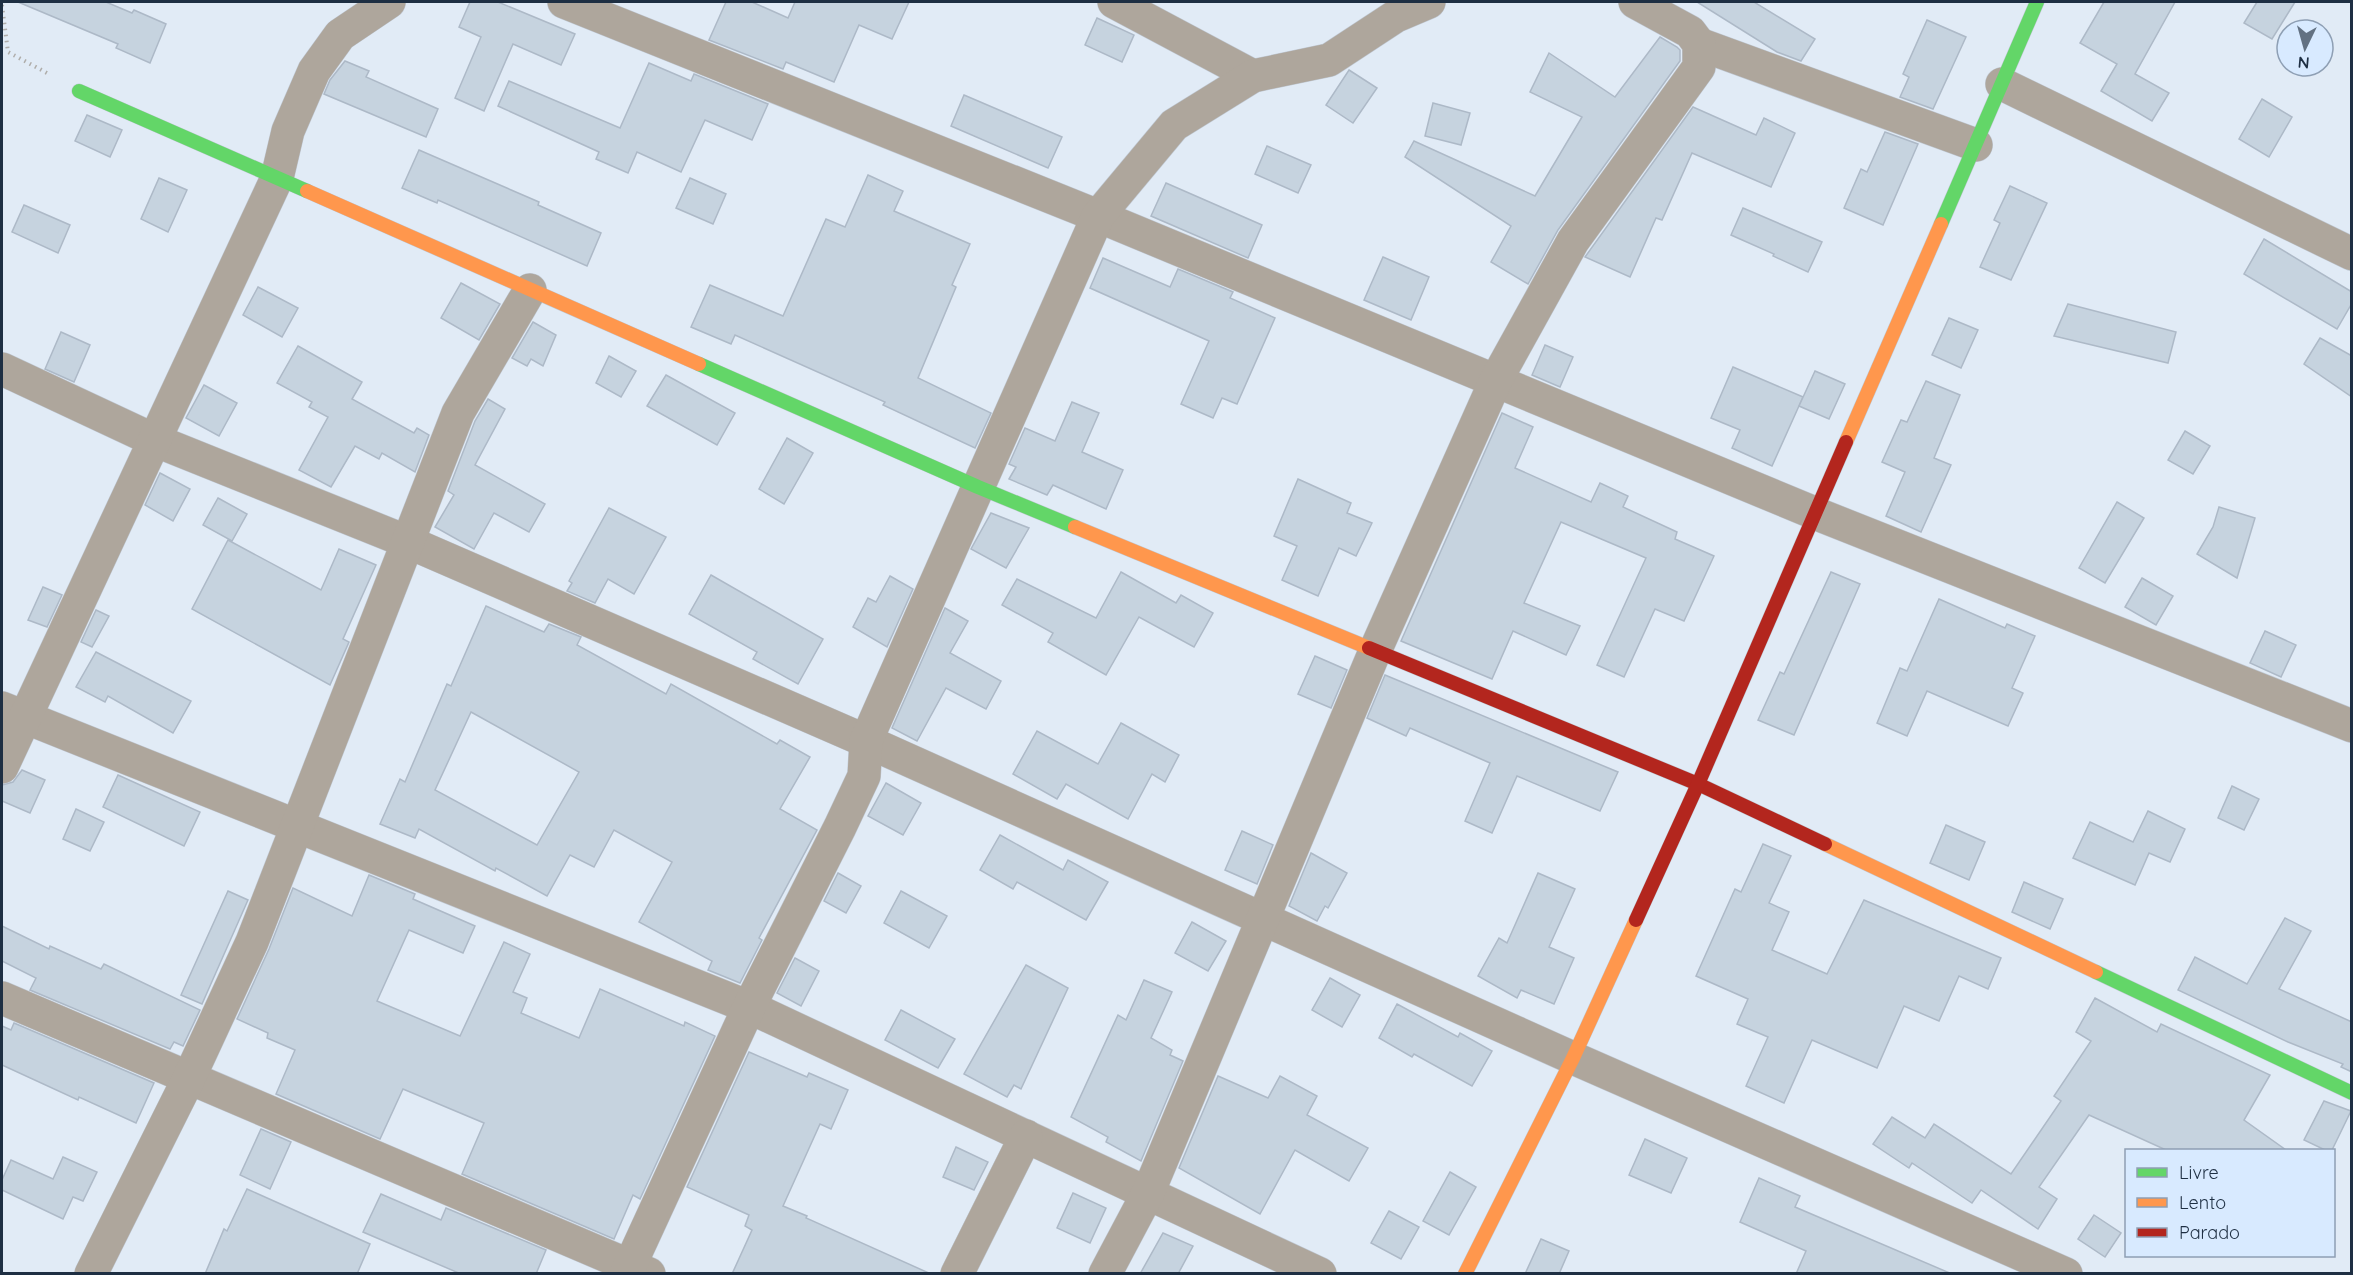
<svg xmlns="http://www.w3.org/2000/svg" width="2353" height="1275" viewBox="0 0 2353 1275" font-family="Quicksand,sans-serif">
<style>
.building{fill:#c6d3df;stroke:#adb9c7;stroke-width:1.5;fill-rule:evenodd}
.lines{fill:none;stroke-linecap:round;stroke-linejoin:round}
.street-casing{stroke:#c0c9d4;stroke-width:34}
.fast-casing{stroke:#c0c9d4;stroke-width:15}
.slow-casing{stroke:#c0c9d4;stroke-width:15}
.jam-casing{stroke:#c0c9d4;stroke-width:15}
.path{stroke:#afadaa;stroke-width:4;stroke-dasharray:1.5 4.5;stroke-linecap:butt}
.street{stroke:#aea69c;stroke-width:33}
.fast{stroke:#63d668;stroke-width:14}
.slow{stroke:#ff974d;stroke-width:14}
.jam{stroke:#b3261e;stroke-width:14}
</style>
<rect width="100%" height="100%" fill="#e1ebf6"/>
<g class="building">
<path d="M18 2H106L132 13 134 10 166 24 150 63 116 48 118 44Z"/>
<path d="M470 2H498L575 34 561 65 513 44 484 111 455 98 481 37 459 27Z"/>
<path d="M726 2H752L788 18 795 2H909L892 39 859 25 834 82 786 62 783 69 709 40Z"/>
<path d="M1697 2H1754L1815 39 1801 61 1777 52Z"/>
<path d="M2104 2H2175L2135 74 2169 93 2152 121 2101 91 2117 64 2080 43Z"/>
<path d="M2257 2H2295L2272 39 2244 23Z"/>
<path d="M1097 18 1134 35 1122 62 1085 45Z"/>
<path d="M1927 20 1966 37 1933 109 1900 97 1909 77 1903 74Z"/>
<path d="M1660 37 1677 47 1680 50V61L1558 230 1528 284 1491 262 1511 226 1405 157 1414 141 1535 196 1582 117 1530 92 1549 53 1615 97Z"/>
<path d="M345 61 369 71 366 77 438 109 426 137 324 94 330 80Z"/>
<path d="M649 63 691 81 694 74 768 104 752 140 705 120 681 172 637 152 628 173 596 159 599 152 498 106 509 81 620 128Z"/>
<path d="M1349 70 1377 88 1353 123 1326 105Z"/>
<path d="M964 95 1062 137 1048 168 951 126Z"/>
<path d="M2262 99 2292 117 2269 157 2239 139Z"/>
<path d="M1433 103 1470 113 1461 145 1425 136Z"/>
<path d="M1693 107 1756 135 1764 118 1795 133 1771 187 1692 153 1662 220 1656 218 1630 277 1585 257Z"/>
<path d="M87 115 122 130 110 157 75 141Z"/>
<path d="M1885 132 1918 144 1883 225 1844 208 1861 169 1867 172Z"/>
<path d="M1267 146 1311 165 1298 193 1255 174Z"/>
<path d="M419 150 539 202 538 205 601 233 587 266 438 200 437 203 402 188Z"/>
<path d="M868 175 903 191 894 211 970 244 952 285 956 287 918 378 991 413 975 448 883 405 885 402 735 335 731 344 691 327 710 285 783 316 826 219 845 227Z"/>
<path d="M159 178 187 190 168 232 141 219Z"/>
<path d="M690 178 726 194 713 224 676 208Z"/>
<path d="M1166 183 1262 225 1248 258 1151 216Z"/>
<path d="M2010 186 2047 203 2011 280 1980 267 2000 223 1994 220Z"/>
<path d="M24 205 70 225 58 253 12 232Z"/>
<path d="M1743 208 1822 242 1808 272 1773 256 1774 254 1731 235Z"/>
<path d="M2264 239 2352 292V303L2337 329 2244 274Z"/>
<path d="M1383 257 1429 277 1411 320 1364 300Z"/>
<path d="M1103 258 1170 287 1178 269 1233 292 1230 298 1275 318 1237 404 1222 398 1213 418 1181 404 1209 341 1090 288Z"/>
<path d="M461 283 500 304 479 340 441 318Z"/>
<path d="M258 287 298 308 282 337 243 315Z"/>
<path d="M2068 304 2176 332 2168 363 2054 336Z"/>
<path d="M1949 318 1978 330 1961 368 1932 355Z"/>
<path d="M533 322 556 335 543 366 531 359 527 366 512 358Z"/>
<path d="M61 332 90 345 74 382 45 369Z"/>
<path d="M2320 338 2352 356V397L2304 364Z"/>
<path d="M1545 345 1573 357 1560 387 1532 375Z"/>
<path d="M298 346 362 382 352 399 414 433 417 428 429 435 415 472 382 453 379 459 355 446 331 487 299 470 328 417 309 407 312 402 277 383Z"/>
<path d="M609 356 636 371 621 397 596 383Z"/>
<path d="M1733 367 1803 397 1772 466 1732 448 1740 430 1711 418Z"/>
<path d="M1815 371 1845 384 1829 419 1799 406Z"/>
<path d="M666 375 735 413 717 445 647 406Z"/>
<path d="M1926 381 1960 395 1934 458 1951 465 1921 532 1886 516 1905 472 1882 462 1901 420 1907 422Z"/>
<path d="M204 385 237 403 219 436 186 418Z"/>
<path d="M488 399 505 409 475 465 545 504 529 532 494 513 474 549 435 527 454 495 448 491 475 421Z"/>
<path d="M1072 402 1099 413 1082 452 1123 470 1106 509 1053 485 1047 495 1009 479 1016 467 1009 464 1025 428 1055 441Z"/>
<path d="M1502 413 1533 427 1515 468 1591 502 1600 483 1628 496 1623 507 1677 532 1675 539 1714 556 1684 621 1655 609 1624 677 1597 665 1646 558 1561 522 1524 603 1580 626 1566 655 1513 631 1492 679 1401 641Z"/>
<path d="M2185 431 2210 446 2193 474 2168 460Z"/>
<path d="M787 438 813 453 784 504 759 489Z"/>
<path d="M160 473 190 489 173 521 145 505Z"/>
<path d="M1298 479 1351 503 1347 513 1372 523 1356 556 1339 548 1318 596 1282 580 1297 546 1274 536Z"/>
<path d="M218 498 247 514 232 541 203 525Z"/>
<path d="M2117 502 2144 518 2105 583 2079 568Z"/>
<path d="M2219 507 2255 518 2237 578 2197 554 2213 527Z"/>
<path d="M609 508 666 537 634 594 608 579 595 603 567 591 572 583 569 581Z"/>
<path d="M991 513 1029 528 1006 568 971 549Z"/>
<path d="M228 540 321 590 339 549 376 565 343 639 349 642 330 685 192 609Z"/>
<path d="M1121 572 1176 603 1181 595 1213 613 1194 647 1139 617 1106 675 1048 642 1053 633 1002 605 1017 579 1096 618Z"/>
<path d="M1831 572 1860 584 1794 735 1758 720 1780 672 1784 674Z"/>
<path d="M711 575 823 639 798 684 753 659 757 652 689 614Z"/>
<path d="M890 576 913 589 887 647 853 627 868 598 876 602Z"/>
<path d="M2142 578 2173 596 2156 625 2125 607Z"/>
<path d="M43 587 62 595 47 627 28 620Z"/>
<path d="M1939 599 2005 628 2007 624 2035 636 2012 688 2023 693 2008 726 1927 691 1907 736 1877 723 1900 668 1907 671Z"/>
<path d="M486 606 544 632 549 624 581 637 577 645 666 694 671 684 777 744 780 740 810 757 780 809 817 830 759 938 762 940 740 983 708 970 712 961 639 922 672 862 614 830 594 867 570 855 547 896 496 868 495 871 419 829 415 838 380 824 400 779 405 782 447 684 451 686ZM471 712 579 772 537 845 435 790Z"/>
<path d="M945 608 968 621 950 653 1001 681 986 709 946 688 917 741 892 728Z"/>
<path d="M96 610 109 616 92 647 81 642Z"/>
<path d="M2265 631 2296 645 2281 677 2250 663Z"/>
<path d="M96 652 191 701 173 733 108 696 105 702 76 687Z"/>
<path d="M1315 656 1347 670 1331 708 1298 694Z"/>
<path d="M1385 675 1618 772 1600 811 1517 776 1492 833 1465 821 1490 763 1410 728 1406 736 1367 718Z"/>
<path d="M1121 723 1179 755 1165 782 1152 774 1128 819 1066 784 1057 799 1013 774 1037 731 1098 764Z"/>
<path d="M22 770 45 780 30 813 2 801V785L13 782Z"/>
<path d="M118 775 200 812 184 846 103 807Z"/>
<path d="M886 783 921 803 903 835 868 816Z"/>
<path d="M2232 786 2259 799 2244 830 2218 818Z"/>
<path d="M76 809 104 822 90 851 63 839Z"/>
<path d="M2148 811 2185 829 2170 862 2149 853 2135 885 2073 858 2090 822 2133 842Z"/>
<path d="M1946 825 1985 842 1969 880 1930 863Z"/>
<path d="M1242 831 1273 845 1257 884 1225 870Z"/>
<path d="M1000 835 1063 870 1068 860 1108 882 1086 920 1017 882 1013 889 980 870Z"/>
<path d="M1763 844 1791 856 1769 903 1789 912 1772 950 1827 974 1864 900 2001 958 1988 989 1959 976 1939 1021 1904 1006 1877 1068 1812 1040 1784 1103 1746 1086 1768 1037 1737 1024 1748 999 1696 976 1735 889 1741 892Z"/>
<path d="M1311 853 1347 873 1328 908 1325 906 1317 921 1289 906Z"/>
<path d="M838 873 861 886 846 913 824 901Z"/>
<path d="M1538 873 1575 889 1549 947 1574 958 1554 1004 1521 990 1517 998 1478 976 1499 938 1507 943Z"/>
<path d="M369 875 415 894 413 899 475 926 463 953 409 930 377 1001 460 1036 504 942 530 954 513 992 527 998 521 1013 579 1038 600 989 684 1026 685 1022 715 1036 640 1199 633 1195 614 1239 462 1174 484 1123 403 1089 380 1139 276 1094 295 1050 267 1038 268 1033 237 1019 269 949 293 888 352 916Z"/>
<path d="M2024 882 2063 899 2050 929 2012 912Z"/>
<path d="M228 891 248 900 202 1004 181 995Z"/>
<path d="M901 891 947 916 929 948 884 923Z"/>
<path d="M2285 918 2311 931 2279 989 2352 1022V1072L2341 1067 2343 1064 2288 1042 2178 990 2195 957 2247 984Z"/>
<path d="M1192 922 1226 941 1208 971 1175 953Z"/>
<path d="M2 926 49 949 50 946 101 969 104 964 200 1010 183 1046 174 1042 170 1049 30 990 36 978 2 961Z"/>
<path d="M795 958 819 971 801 1006 777 993Z"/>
<path d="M1026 965 1068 988 1021 1089 1014 1085 1007 1097 964 1074Z"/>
<path d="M1330 978 1360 995 1342 1027 1312 1010Z"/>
<path d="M1144 980 1172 992 1151 1038 1172 1050 1170 1055 1183 1061 1141 1161 1106 1142 1108 1137 1071 1117 1118 1015 1126 1020Z"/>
<path d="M2095 998 2157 1032 2161 1024 2270 1075 2244 1120 2286 1150H2166L2089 1115 2039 1187 2057 1199 2038 1229 1981 1190 1972 1203 1912 1163 1909 1168 1873 1144 1892 1117 1925 1138 1934 1124 2011 1174 2061 1101 2054 1096 2091 1041 2076 1032Z"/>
<path d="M1397 1004 1458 1037 1460 1033 1492 1051 1472 1086 1414 1054 1412 1057 1379 1038Z"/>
<path d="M901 1010 955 1039 938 1068 885 1040Z"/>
<path d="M14 1023 154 1083 136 1123 79 1097 78 1100 2 1065V1026L11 1030Z"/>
<path d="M749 1052 807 1077 809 1073 848 1090 831 1129 820 1124 783 1206 807 1216 806 1218 931 1274H732L752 1230 745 1226 749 1215 687 1187Z"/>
<path d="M1218 1076 1268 1098 1280 1076 1317 1096 1307 1115 1368 1148 1349 1181 1295 1150 1260 1214 1179 1168Z"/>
<path d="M2324 1101 2351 1111 2332 1150H2325L2304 1140Z"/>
<path d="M261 1129 291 1142 270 1189 240 1175Z"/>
<path d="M1645 1139 1687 1158 1671 1193 1629 1175Z"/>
<path d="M956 1147 988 1162 974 1190 943 1177Z"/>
<path d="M63 1157 97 1172 83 1201 73 1197 63 1219 2 1190V1180L11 1160 53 1179Z"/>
<path d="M1450 1172 1476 1187 1449 1235 1423 1221Z"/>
<path d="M1759 1178 1800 1196 1795 1207 1952 1274H1796L1806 1251 1740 1222Z"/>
<path d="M247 1189 370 1244 357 1274H205L224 1229 227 1231Z"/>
<path d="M1073 1193 1106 1208 1090 1243 1057 1228Z"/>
<path d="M381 1194 441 1220 446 1208 546 1250 536 1274H461L363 1232Z"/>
<path d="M1389 1211 1419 1227 1401 1259 1371 1243Z"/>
<path d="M2094 1215 2121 1233 2105 1257 2078 1239Z"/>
<path d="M1163 1233 1193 1246 1178 1274H1140Z"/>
<path d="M1541 1239 1569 1251 1559 1274H1525Z"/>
</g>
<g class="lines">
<defs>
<g id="street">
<path d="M564 2 1098 216 1817 514 2352 726"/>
<path d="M1114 2 1253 76"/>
<path d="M1699 44 1976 145"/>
<path d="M2002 84 2352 254"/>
<path d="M2 369 154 440 408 542 866 741 1573 1058 2066 1274"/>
<path d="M2 708 749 1007 1320 1274"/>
<path d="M2 767 277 178 288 131 314 71 340 35 389 2"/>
<path d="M2 998 649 1274"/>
<path d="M91 1274 189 1078 252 942 458 413 530 290"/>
<path d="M626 1274 749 1007 840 827 864 776 866 741 1098 216 1174 125 1253 76 1329 60 1396 16 1429 2"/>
<path d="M957 1274 1026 1136"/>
<path d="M1105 1274 1148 1193 1375 651 1496 380 1573 241 1699 67V44L1690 32 1635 2"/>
</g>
<g id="fast">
<path d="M79 91 307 191"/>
<path d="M1941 224 2037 2"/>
<path d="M699 364 978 487 1075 527"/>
<path d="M2096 972 2352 1093"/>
</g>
<g id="slow">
<path d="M307 191 699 364"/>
<path d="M1846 442 1941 224"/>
<path d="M1075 527 1369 648"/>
<path d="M1825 844 2096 972"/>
<path d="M1465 1274 1573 1058 1636 920"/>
</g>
<g id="jam">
<path d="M1369 648 1698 784 1825 844"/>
<path d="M1636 920 1698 784 1846 442"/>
</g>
</defs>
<use href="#street" class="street-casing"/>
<use href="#fast" class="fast-casing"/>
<use href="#slow" class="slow-casing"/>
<use href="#jam" class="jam-casing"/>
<path class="path" d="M2 5 8 52 47 73"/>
<use href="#street" class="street"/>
<use href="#fast" class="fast"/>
<use href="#slow" class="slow"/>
<use href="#jam" class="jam"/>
</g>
<rect width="2353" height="1275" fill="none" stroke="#1e2f43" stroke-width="6"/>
<rect x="2125" y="1149" width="210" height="108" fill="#d8eaff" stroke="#8e9fb4" stroke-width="1.5"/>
<rect x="2137" y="1168" width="30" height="9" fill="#63d668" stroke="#8e9fb4" stroke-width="1.5"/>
<text x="2179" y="1179" font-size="18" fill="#1e2f43">Livre</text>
<rect x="2137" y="1198" width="30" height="9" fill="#ff974d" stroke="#8e9fb4" stroke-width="1.5"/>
<text x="2179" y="1209" font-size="18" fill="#1e2f43">Lento</text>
<rect x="2137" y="1228" width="30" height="9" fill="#b3261e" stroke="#8e9fb4" stroke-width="1.5"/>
<text x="2179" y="1239" font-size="18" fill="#1e2f43">Parado</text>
<g transform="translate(2305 48) rotate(185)"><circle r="28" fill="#d8eaff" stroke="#8e9fb4" stroke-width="1.5"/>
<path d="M0-4.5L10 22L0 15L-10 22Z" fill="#627182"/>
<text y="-9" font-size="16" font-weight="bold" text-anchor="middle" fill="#1e2f43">N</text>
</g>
</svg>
